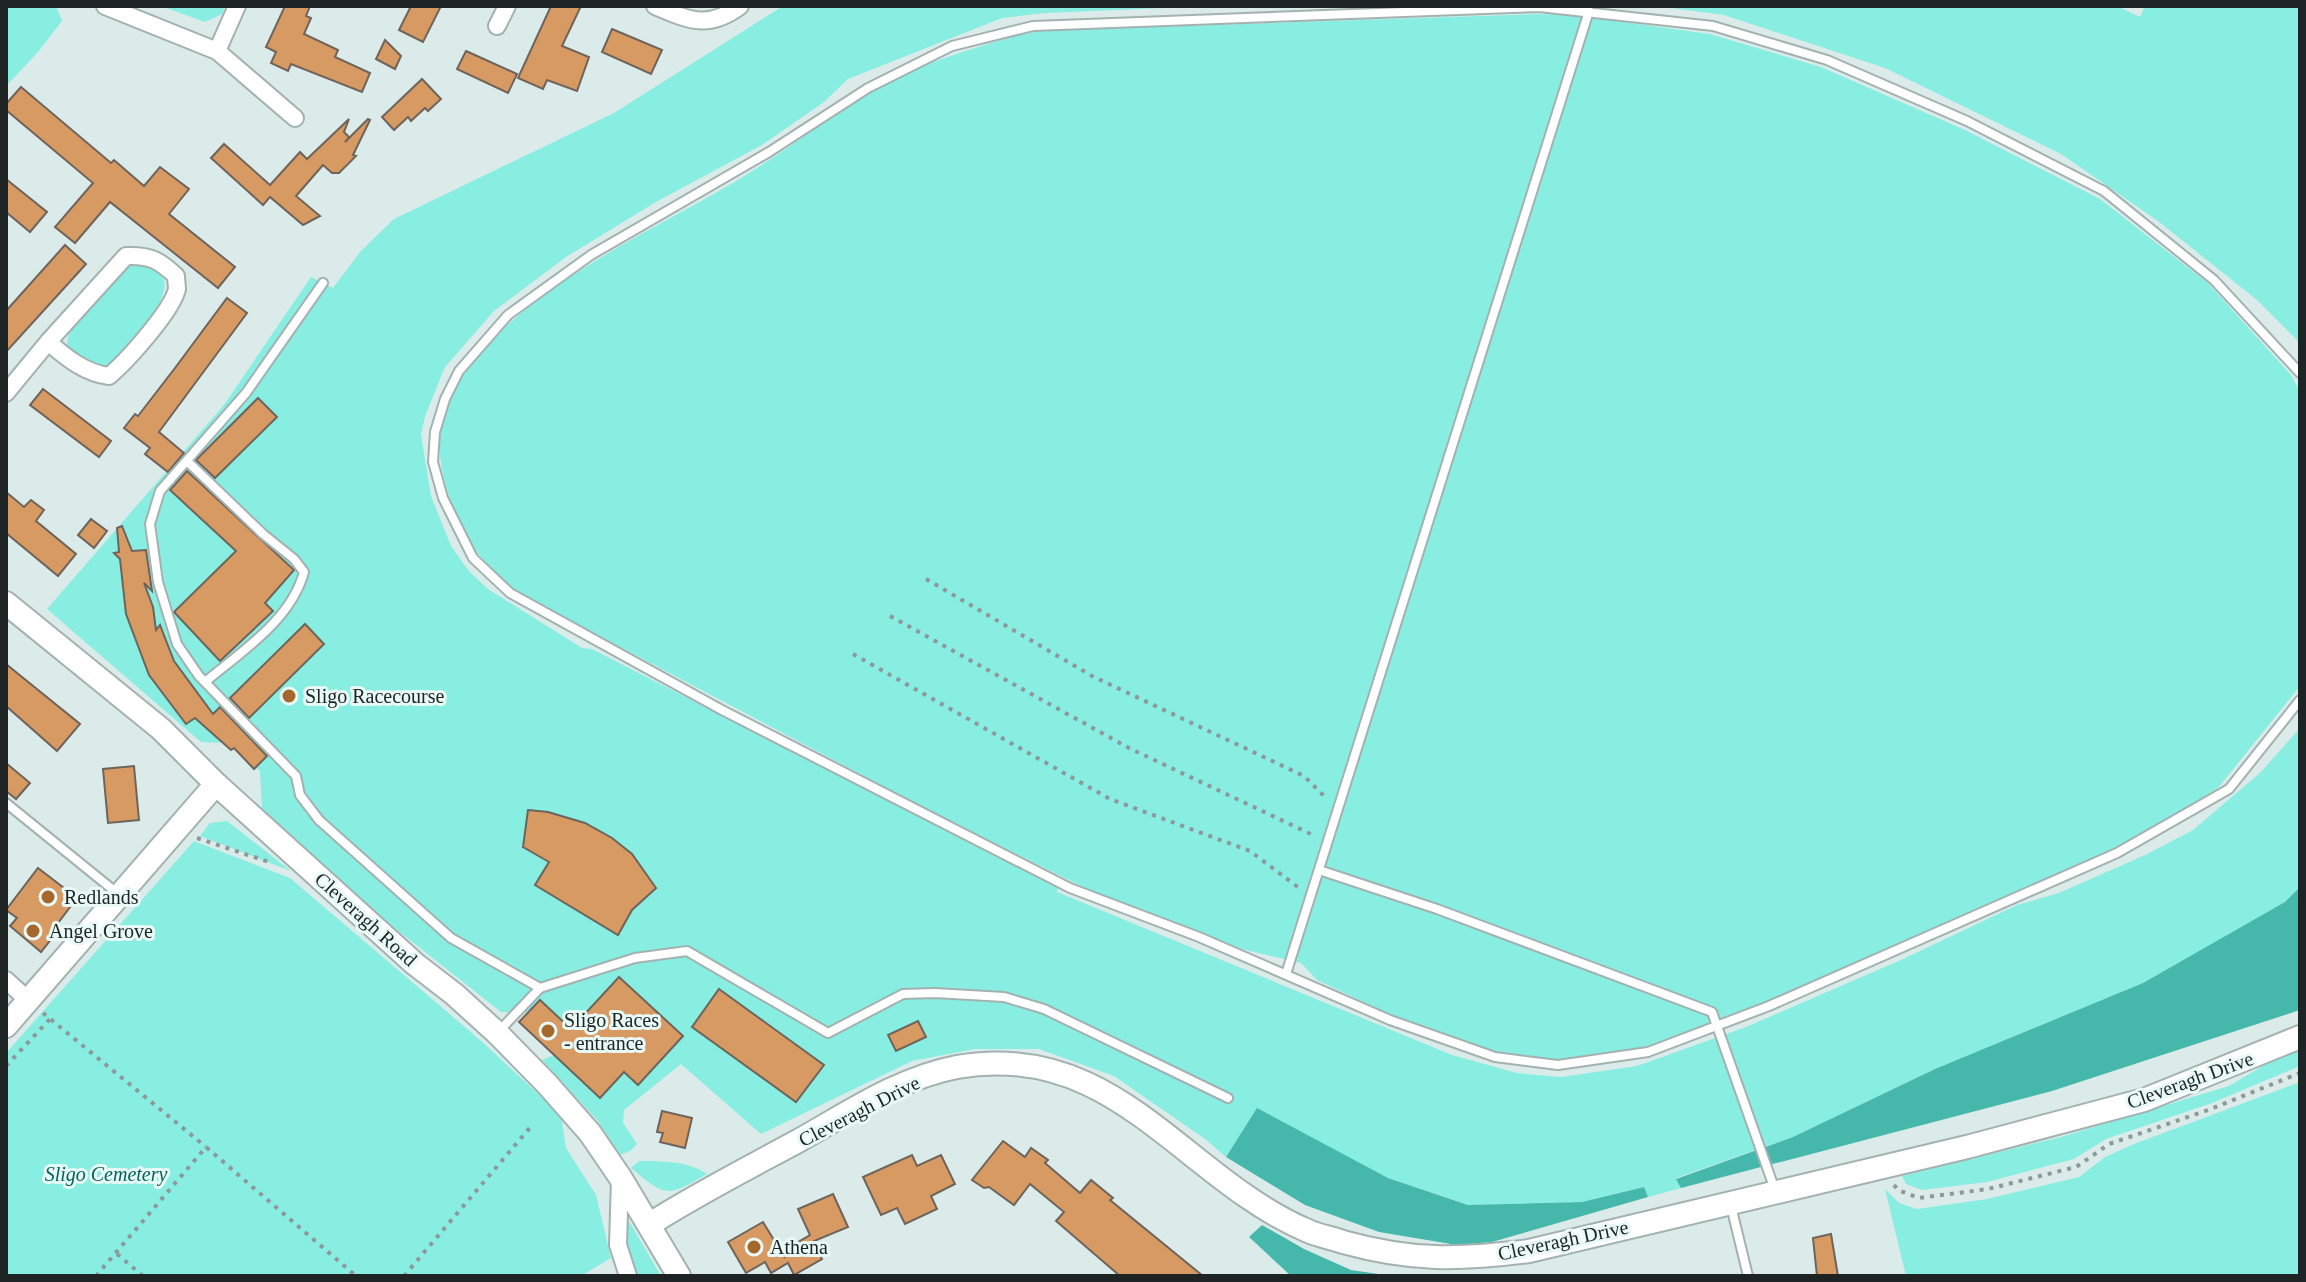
<svg xmlns="http://www.w3.org/2000/svg" width="2306" height="1282" viewBox="0 0 2306 1282" font-family="'Times New Roman',serif">
<style>
.green{fill:#87eee1}
.forest{fill:#45b7ab}
.building{fill:#d89a63;stroke:#6e645c;stroke-width:2}
.lines{fill:none;stroke-linecap:round;stroke-linejoin:round}
.service-casing{stroke:#a3b2b0;stroke-width:12}
.minor-casing{stroke:#a3b2b0;stroke-width:20}
.tertiary-casing{stroke:#a3b2b0;stroke-width:26}
.path{stroke:#8d9998;stroke-width:4;stroke-dasharray:4 6;stroke-linecap:butt}
.service{stroke:#fff;stroke-width:8}
.minor{stroke:#fff;stroke-width:16}
.tertiary{stroke:#fff;stroke-width:22}
.poi-dot{fill:#a5672c;stroke:#e8f9f6;stroke-width:3}
.labels{text-anchor:middle;dominant-baseline:central;stroke-width:6;stroke-linejoin:round;paint-order:stroke}
.poi-label{font-size:20px;fill:#1e2423;stroke:#e8f9f6;text-anchor:start}
.street-label{font-size:20px;fill:#1e2423;stroke:#e8f9f6}
.park-label{font-size:20px;font-style:italic;fill:#01655d;stroke:#e8f9f6}
</style>
<rect width="100%" height="100%" fill="#dbebe9"/>
<g class="green">
<path d="M6 6H56L62 21 38 52 6 86Z"/>
<path d="M161 6H225L222 14 205 22Z"/>
<path d="M783 6H1210L1045 13 1002 18 848 79 824 102 762 145 656 202 566 257 494 311 445 367 425 416 421 435 431 496 451 546 468 570 488 589 582 648 592 649 1058 888 1057 892 1452 1055 1517 1073 1561 1077 1637 1066 1746 1027 1903 959 2017 905 2059 893 2145 855 2193 830 2260 773 2300 728V887L2286 902 2143 983 1935 1069 1793 1137 1676 1178 1681 1188 1648 1197 1643 1187 1582 1202 1469 1205 1388 1178 1257 1109 1226 1157 1205 1139 1114 1076 1039 1049H975L912 1061 761 1134 681 1064 624 1110 623 1123 637 1144 630 1151 620 1155 598 1121 542 1060 554 1055 561 1042 525 1012H501L382 918 262 808 260 771 228 743 201 742 47 609 224 405 311 277 333 288 361 251 394 219 614 113Z"/>
<path d="M1656 6H2117L2140 17 2145 6H2300V343L2257 300 2158 221 2061 154 1885 68 1724 15Z"/>
<path d="M1538 14 1571 15 1710 34 1821 67 1965 130 2100 199 2209 284 2291 375 2300 392V686L2218 788 2117 850 1740 1013 1641 1049 1558 1060 1495 1052 1391 1015 1317 980 1301 963 1241 949 1091 891 936 814 514 591C503 580 490 568 480 556 456 525 433 465 441 426 468 308 653 233 746 175 801 141 852 99 910 72 951 54 993 42 1037 31Z"/>
<path d="M143 263C150 267 159 270 163 278 174 300 124 349 110 366 92 370 79 356 67 344 68 318 109 283 127 264Z"/>
<path d="M227 821 291 871 200 836 210 823Z"/>
<path d="M194 841 290 878 479 1039 561 1115 566 1148 596 1195 611 1258 581 1276H6V1053Z"/>
<path d="M2300 1050V1066L2212 1103 2106 1139 2074 1159 1987 1182 1922 1190 1906 1184 1902 1176 2061 1137 2229 1086 2273 1060Z"/>
<path d="M2300 1082V1276H1906L1885 1189 1899 1203 1917 1209 1987 1199 2079 1177 2105 1157 2134 1144Z"/>
<path d="M639 1161C661 1161 689 1161 707 1174 667 1197 667 1198 631 1168Z"/>
<path d="M626 1216 661 1276H639C626 1255 625 1240 626 1216Z"/>
</g>
<g class="forest">
<path d="M2300 887V1010L2052 1091 1681 1188 1676 1179 1793 1137 1935 1069 2143 983 2285 902Z"/>
<path d="M1257 1108 1388 1178 1468 1205 1582 1202 1644 1187 1648 1197 1492 1242 1457 1245 1379 1232 1305 1205 1226 1157Z"/>
<path d="M1262 1225 1304 1249 1351 1270 1392 1276H1291L1249 1237Z"/>
</g>
<g class="building">
<path d="M285 6H310L306 16 311 18 304 34 338 50 335 57 370 73 362 92 291 64 288 71 271 63 276 52 266 47Z"/>
<path d="M411 6H441L423 42 399 30Z"/>
<path d="M551 6H581L562 46 589 57 577 91 547 80 543 89 518 78Z"/>
<path d="M612 29 662 50 651 74 602 52Z"/>
<path d="M385 40 401 56 395 69 376 59Z"/>
<path d="M466 51 517 74 508 93 457 69Z"/>
<path d="M422 79 441 99 428 111 425 108 411 121 408 117 394 130 382 117Z"/>
<path d="M21 87 111 163 114 160 144 186 160 167 189 189 169 214 235 267 218 288 110 202 75 243 55 227 93 183 6 110V104Z"/>
<path d="M349 119 344 132 349 137 345 142 368 119 370 120 353 155 356 156 339 173H332L323 165 296 196 320 216 303 225 270 197 263 205 211 158 224 144 270 185 300 152 307 159Z"/>
<path d="M6 179 47 212 30 232 6 212Z"/>
<path d="M65 245 86 264 6 352V311Z"/>
<path d="M227 298 247 313 159 432 184 453 168 472 145 454 150 448 124 428 135 414 138 416 175 368Z"/>
<path d="M43 389 111 441 99 457 30 405Z"/>
<path d="M258 398 277 417 215 478 196 460Z"/>
<path d="M187 471 294 570 265 603 273 611 220 661 174 612 236 551 170 490Z"/>
<path d="M6 492 24 507 31 500 44 510 36 521 76 554 58 576 6 533Z"/>
<path d="M91 519 107 531 94 548 78 535Z"/>
<path d="M122 526 132 551 146 550 152 591 144 583 153 607 156 630 160 625 174 661 213 714 220 707 267 756 254 769 234 748 231 750 195 718 186 724 149 675 126 614 120 559 114 553 119 552 117 528Z"/>
<path d="M305 624 324 644 249 718 230 698Z"/>
<path d="M6 664 80 724 57 751 6 706Z"/>
<path d="M6 763 30 783 16 799 6 791Z"/>
<path d="M134 766 139 820 108 823 103 769Z"/>
<path d="M528 810 548 812 585 823 612 838 632 854 656 888 632 910 618 935 535 885 549 862 523 847Z"/>
<path d="M38 868 77 898 49 935 52 938 41 952 10 926 17 918 6 910Z"/>
<path d="M619 977 683 1036 638 1085 624 1072 600 1098 519 1022 540 1000 571 1029Z"/>
<path d="M719 989 824 1065 796 1102 692 1027Z"/>
<path d="M918 1021 926 1037 896 1051 888 1035Z"/>
<path d="M662 1111 692 1118 685 1148 660 1142 663 1133 657 1132Z"/>
<path d="M1003 1141 1025 1157 1031 1148 1048 1160 1045 1163 1080 1193 1091 1180 1113 1198 1110 1200 1203 1276H1120L1056 1221 1064 1212 1030 1184 1014 1205 989 1187 984 1188 972 1180Z"/>
<path d="M912 1155 917 1166 941 1155 955 1184 931 1196 937 1209 905 1224 897 1208 881 1215 863 1177Z"/>
<path d="M833 1194 848 1227 814 1241 822 1259 794 1275 788 1263 771 1273 765 1262 746 1273 728 1242 763 1222 785 1258 781 1252 810 1235 798 1209Z"/>
<path d="M1831 1234 1838 1276H1817L1813 1238Z"/>
</g>
<g class="lines">
<defs>
<g id="service">
<path d="M323 283 246 393 160 491 150 524 158 582 177 644 199 676 296 776 300 795 319 820 451 938 540 988"/>
<path d="M2300 373 2214 280 2104 191 1967 121 1827 60 1713 26 1539 7 1033 26 952 46 868 88 769 152 591 255 508 315 459 371 445 399 435 432 433 462 443 498 473 558 510 593 722 710 1070 888 1199 937 1390 1020 1495 1057 1558 1065 1648 1052 1769 1006 2117 853 2229 789 2300 700"/>
<path d="M187 461 263 534 294 559 304 572C291 620 242 651 205 682"/>
<path d="M6 803 117 893"/>
<path d="M1319 870 1437 909 1712 1012 1775 1190"/>
<path d="M1286 974 1589 11"/>
<path d="M499 1031 540 988 635 958 687 951 828 1033 903 994 935 993 1004 997 1044 1009 1228 1098"/>
<path d="M1731 1206 1748 1276"/>
</g>
<g id="minor">
<path d="M105 6 217 51 295 118"/>
<path d="M655 6C688 20 708 30 740 6"/>
<path d="M497 26 507 6"/>
<path d="M217 51 237 6"/>
<path d="M6 393 48 342 126 256C150 255 159 260 176 276 176 277 177 289 177 289 172 311 126 362 109 376 84 373 66 357 48 342"/>
<path d="M6 980 29 1001"/>
<path d="M620 1179 618 1245 628 1276"/>
</g>
<g id="tertiary">
<path d="M6 603 161 729 216 784 415 964 454 994 497 1033 547 1084 590 1133 620 1177 679 1276"/>
<path d="M6 1026 216 784"/>
<path d="M650 1224C697 1194 748 1168 798 1141 848 1113 899 1078 957 1067 1115 1039 1183 1178 1308 1231 1319 1236 1332 1238 1343 1242 1411 1261 1459 1260 1529 1251L1967 1147 2144 1100 2300 1037"/>
</g>
</defs>
<use href="#service" class="service-casing"/>
<use href="#minor" class="minor-casing"/>
<use href="#tertiary" class="tertiary-casing"/>
<g class="path">
<path d="M926 579 1092 676 1304 776 1326 798"/>
<path d="M890 616 1129 748 1315 836"/>
<path d="M853 654 1110 799 1250 851 1299 888"/>
<path d="M197 838 272 863"/>
<path d="M43 1013 206 1147"/>
<path d="M6 1066 50 1019"/>
<path d="M1894 1185 1898 1190 1919 1198 1988 1189 2076 1167 2109 1144 2211 1109 2300 1073"/>
<path d="M117 1254 143 1276"/>
<path d="M96 1276 206 1147 356 1276"/>
<path d="M404 1276 533 1124"/>
</g>
<use href="#service" class="service"/>
<use href="#minor" class="minor"/>
<use href="#tertiary" class="tertiary"/>
</g>
<g class="poi-dot">
<circle cx="289" cy="696" r="8"/>
<circle cx="48" cy="897" r="8"/>
<circle cx="33" cy="931" r="8"/>
<circle cx="548" cy="1031" r="8"/>
<circle cx="754" cy="1247" r="8"/>
</g>
<g class="labels">
<g class="poi-label">
<text x="305" y="696">Sligo Racecourse</text>
<text x="64" y="897">Redlands</text>
<text x="49" y="931">Angel Grove</text>
<text x="564" y="1020">Sligo Races<tspan x="564" dy="23">- entrance</tspan></text>
<text x="770" y="1247">Athena</text>
</g>
<g class="street-label">
<text transform="translate(366 919) rotate(42)">Cleveragh Road</text>
<text transform="translate(2190 1080) rotate(-20)">Cleveragh Drive</text>
<text transform="translate(859 1111) rotate(-27)">Cleveragh Drive</text>
<text transform="translate(1563 1240) rotate(-12)">Cleveragh Drive</text>
</g>
<g class="park-label">
<text x="106" y="1174">Sligo Cemetery</text>
</g>
</g>
<rect width="2306" height="1282" fill="none" stroke="#1e2423" stroke-width="16"/>
</svg>
